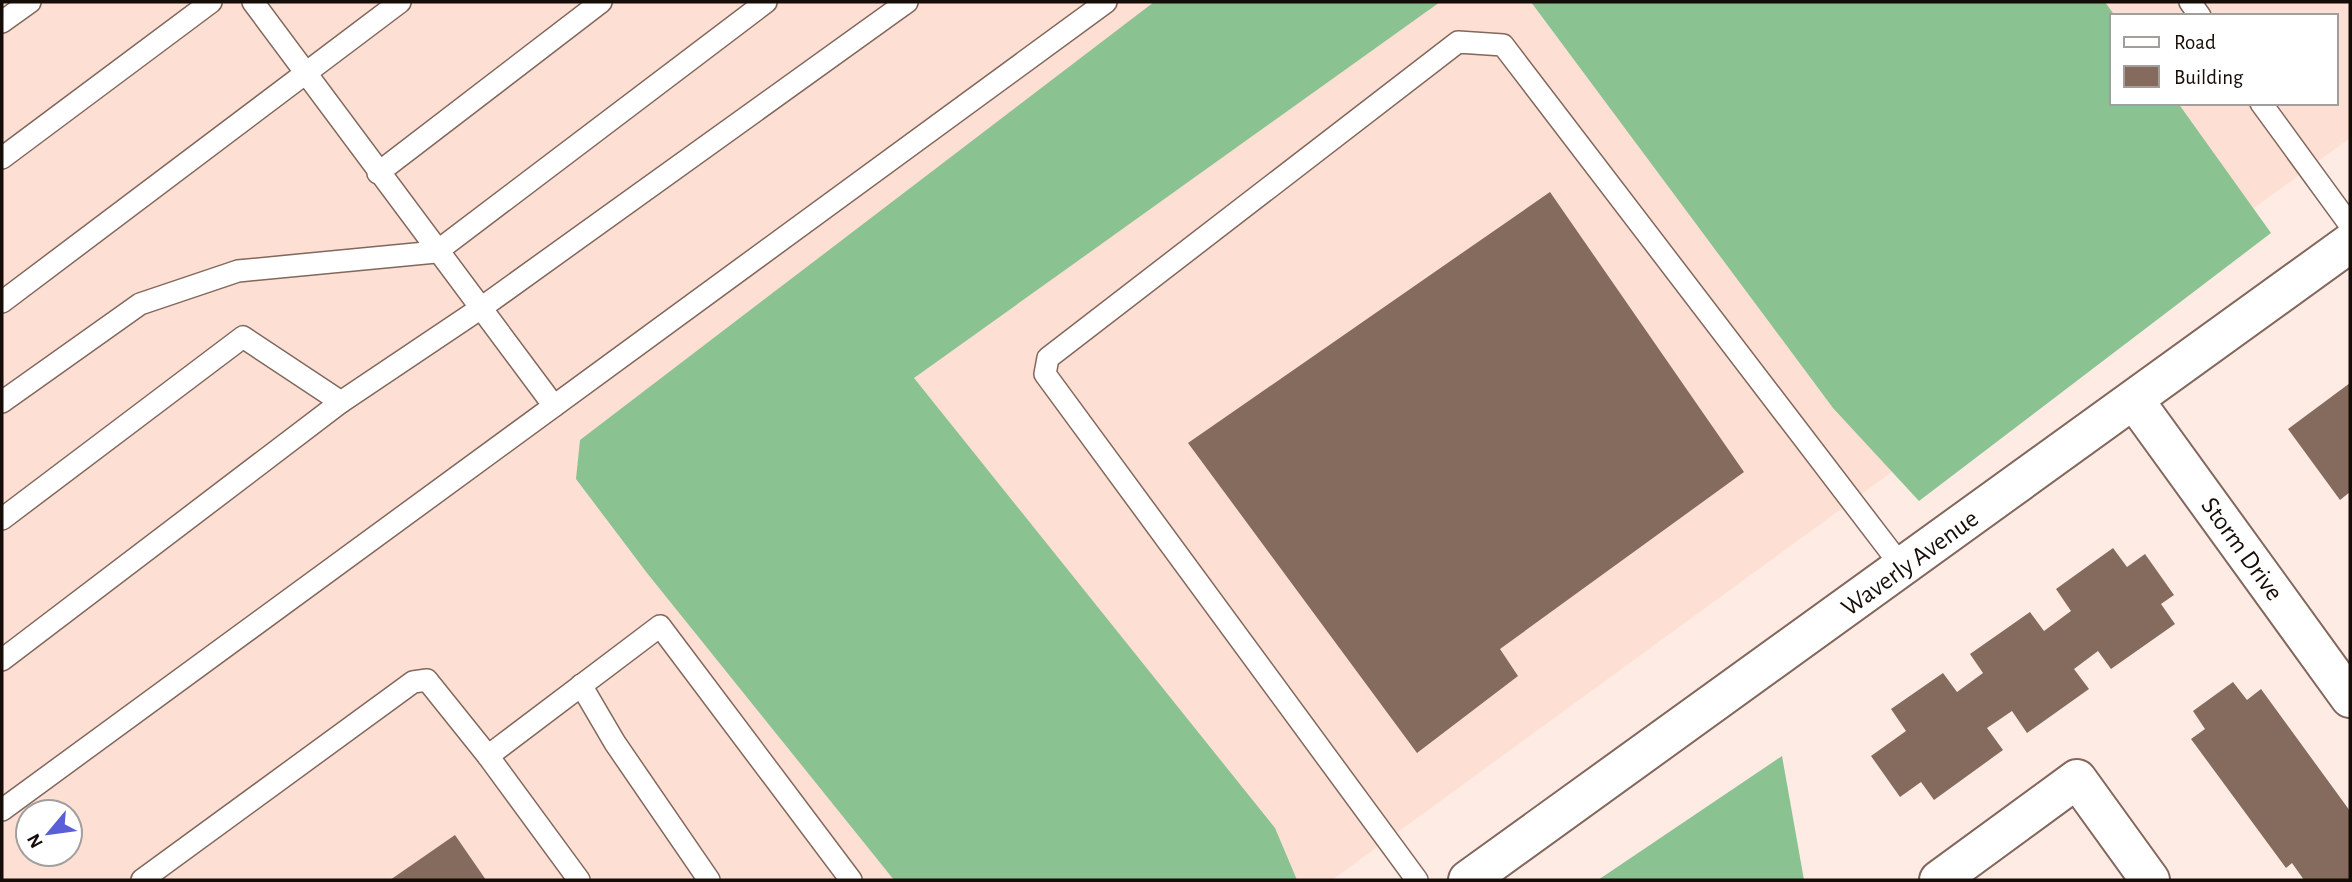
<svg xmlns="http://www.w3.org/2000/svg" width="2352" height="882" viewBox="0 0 2352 882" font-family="'Alegreya Sans',sans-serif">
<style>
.built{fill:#fedfd3;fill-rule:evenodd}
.forest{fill:#8ac292}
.building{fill:#846b5d}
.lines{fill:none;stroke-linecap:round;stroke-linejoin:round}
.service-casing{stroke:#82675c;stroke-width:24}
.minor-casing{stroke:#82675c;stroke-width:42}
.tertiary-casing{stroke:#82675c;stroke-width:42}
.service{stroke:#fff;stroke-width:21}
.minor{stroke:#fff;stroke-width:38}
.tertiary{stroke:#fff;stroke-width:38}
.labels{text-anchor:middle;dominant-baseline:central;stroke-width:6;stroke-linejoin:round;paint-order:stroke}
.street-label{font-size:26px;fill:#160c08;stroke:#fff}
</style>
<rect width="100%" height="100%" fill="#feebe4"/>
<path class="built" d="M2 2H2350V138L1332 880H2ZM2112 16H2336V103H2112ZM28 812H70V854H28Z"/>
<g class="forest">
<path d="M1154 2H1440L914 378 1275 828 1297 880H894L647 573 576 479 580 440Z"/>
<path d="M1531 2H2105L2115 16H2112V103H2178L2271 233 1919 501 1833 408Z"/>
<path d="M1782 756 1804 880H1598Z"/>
</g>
<g class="building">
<path d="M1550 192 1744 472 1500 649 1518 676 1417 753 1188 443Z"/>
<path d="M2350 383V492L2340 500 2288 429Z"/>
<path d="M2113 548 2127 567 2145 554 2174 595 2161 604 2175 624 2111 669 2098 651 2074 669 2089 689 2027 733 2012 711 1987 728 2003 750 1934 800 1921 782 1900 797 1871 756 1906 731 1891 709 1943 673 1957 692 1983 673 1970 654 2030 612 2044 631 2071 611 2056 589Z"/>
<path d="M2233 682 2247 700 2261 689 2350 811V880H2304L2292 863 2286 868 2191 739 2205 729 2193 711Z"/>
<path d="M455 835 486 880H390Z"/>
</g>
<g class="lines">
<defs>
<g id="service">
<path d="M253 2 554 406"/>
<path d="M2190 2 2200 16"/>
<path d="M2 22 30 2"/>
<path d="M2261 103 2350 225"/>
<path d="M2 158 211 2"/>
<path d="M378 173 601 2"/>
<path d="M2 302 400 2"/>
<path d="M2 402 140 304 238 271 436 252 766 2"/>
<path d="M2 519 243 337 341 402 481 308 907 2"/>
<path d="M2 660 341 402"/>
<path d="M581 685 615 743 709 880"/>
<path d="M488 756 579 880"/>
<path d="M2 810 1106 2"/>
<path d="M142 880 413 682 427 680 488 756 660 626 851 880"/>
<path d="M1417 880 1045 374 1048 358 1458 42 1503 45 1903 568"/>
</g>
<g id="minor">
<path d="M2134 400 2350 698"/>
<path d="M1939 880 2077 779 2150 880"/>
</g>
<path id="tertiary" d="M1468 880 2350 243"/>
</defs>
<use href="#service" class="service-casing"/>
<use href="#minor" class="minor-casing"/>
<use href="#tertiary" class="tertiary-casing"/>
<use href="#service" class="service"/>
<use href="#minor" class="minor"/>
<use href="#tertiary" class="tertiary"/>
</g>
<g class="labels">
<g class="street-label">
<text transform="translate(2242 549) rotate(54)">Storm Drive</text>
<text transform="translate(1910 563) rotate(-36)">Waverly Avenue</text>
</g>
</g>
<rect width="2352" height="882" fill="none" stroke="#160c08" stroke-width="7"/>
<rect x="2110" y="14" width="228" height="91" fill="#ffffff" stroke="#a29e9c" stroke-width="2"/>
<rect x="2124" y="37" width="35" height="10" fill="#ffffff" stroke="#a29e9c" stroke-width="2"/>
<text x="2174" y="49" font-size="21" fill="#160c08">Road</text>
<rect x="2124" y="66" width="35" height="21" fill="#846b5d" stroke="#a29e9c" stroke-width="2"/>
<text x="2174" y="84" font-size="21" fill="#160c08">Building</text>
<g transform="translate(49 833) rotate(241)"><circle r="33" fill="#ffffff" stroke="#a29e9c" stroke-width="2"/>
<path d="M0-5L12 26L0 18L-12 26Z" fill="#5a5fd7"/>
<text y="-10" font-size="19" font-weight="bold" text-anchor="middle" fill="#160c08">N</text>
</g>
</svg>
